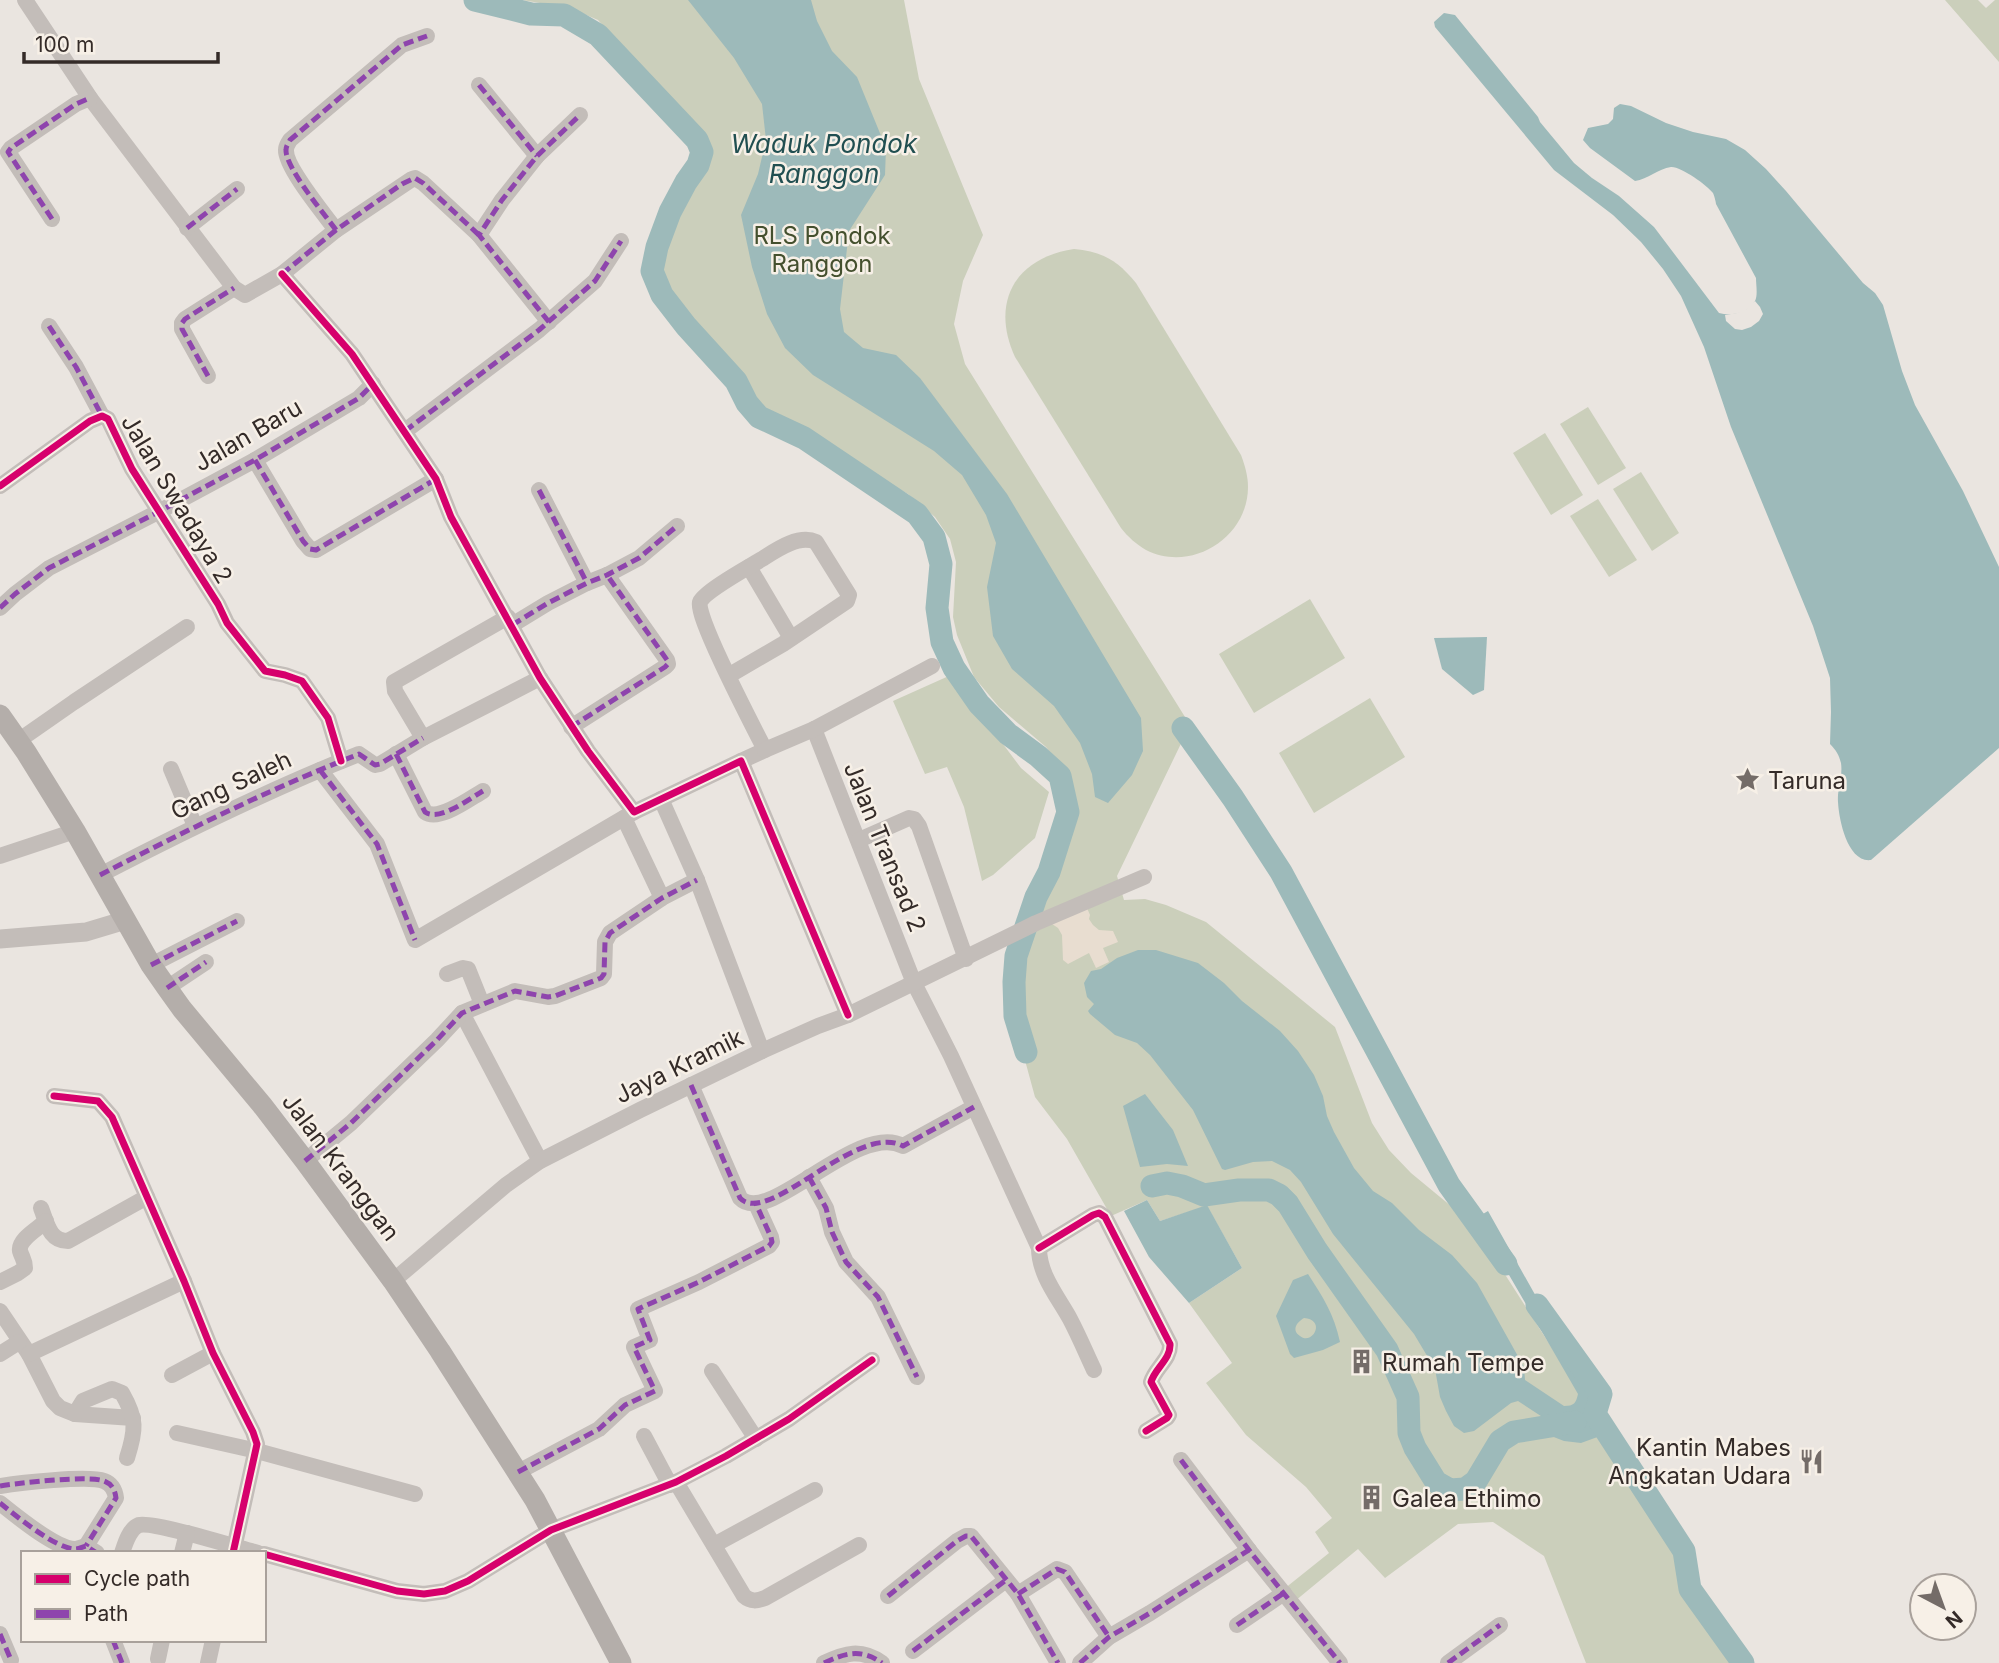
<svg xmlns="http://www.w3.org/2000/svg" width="1999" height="1663" viewBox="0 0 1999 1663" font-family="Inter,sans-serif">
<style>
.green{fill:#cbcfbb}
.plaza{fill:#e8ddd0}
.water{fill:#9dbaba;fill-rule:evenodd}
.pier{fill:#eae5e0}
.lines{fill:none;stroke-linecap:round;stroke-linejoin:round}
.river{stroke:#9dbaba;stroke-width:23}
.minor{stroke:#c3bdb9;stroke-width:16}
.tertiary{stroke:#c3bdb9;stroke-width:19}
.secondary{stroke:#b4aeaa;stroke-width:21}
.quiet{stroke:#8e44ad;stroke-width:5;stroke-dasharray:10 5;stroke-linecap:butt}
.cycleway-casing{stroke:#f7f0e7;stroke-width:11}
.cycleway{stroke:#d6006c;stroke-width:7}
.labels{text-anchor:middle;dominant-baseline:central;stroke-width:5;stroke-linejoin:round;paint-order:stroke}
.park-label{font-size:24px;fill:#44502e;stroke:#f7f0e7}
.street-label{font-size:24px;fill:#342b28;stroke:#f7f0e7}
.poi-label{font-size:24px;fill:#342b28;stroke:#f7f0e7;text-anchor:start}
.water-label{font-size:26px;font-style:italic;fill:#214f51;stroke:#f7f0e7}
</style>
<rect width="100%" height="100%" fill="#eae5e0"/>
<g class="green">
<path d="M522 0H904L919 79 983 235 963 281 954 324 965 364 1190 725 1117 876 1124 900 1145 899 1166 905 1206 922 1335 1027 1372 1123 1389 1150 1411 1173 1457 1211 1483 1240 1552 1348 1603 1435 1614 1443 1630 1468 1746 1663H1586L1544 1556 1493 1522 1458 1524 1385 1578 1358 1549 1295 1601 1284 1589 1329 1553 1315 1532 1332 1518 1306 1487 1246 1435 1206 1383 1232 1363 1189 1303 1242 1268 1207 1206 1160 1221 1147 1200 1111 1216 1067 1139 1035 1097 1023 1053 1033 1048 1019 1005V979L1021 958 1074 809 1072 793 1060 766 1046 747 999 707 974 677 957 635 953 617 956 562 950 539 935 517 908 494 766 415 756 406 737 372 685 315 668 292 659 270 664 248 685 195 703 168 707 152 701 136 598 20 570 8Z"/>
<path d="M1945 0H1978L1986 8 1995 0H1999V62Z"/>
<path d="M1074 249C1103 252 1117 260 1136 283L1241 455C1245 466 1248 476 1248 487 1248 538 1191 573 1146 550 1136 544 1128 537 1121 528L1015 357C990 302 1015 258 1074 249Z"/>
<path d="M1588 407 1626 468 1598 485 1560 424Z"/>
<path d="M1545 433 1583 495 1551 515 1513 453Z"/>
<path d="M1641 472 1679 533 1652 551 1613 489Z"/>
<path d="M1598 499 1637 560 1609 577 1570 516Z"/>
<path d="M1310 599 1345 658 1254 713 1219 654Z"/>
<path d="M951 675 1021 768 1049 792 1035 838 993 875 982 881 964 807 947 767 925 774 893 701Z"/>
<path d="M1370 698 1405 757 1314 813 1279 753Z"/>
</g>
<path class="plaza" d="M1087 908 1090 915 1089 919 1093 925 1099 930 1113 931 1118 942 1103 948 1109 962 1096 968 1089 953 1068 964 1063 960 1062 935 1058 928 1052 924Z"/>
<g class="water">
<path d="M688 0H811L817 21 832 51 857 77 886 148 885 175 849 231 840 309 844 332 863 348 896 355 920 378 1007 494 1141 718 1143 751 1132 775 1108 803 1095 797 1092 774 1080 743 1054 706 1012 669 993 636 987 587 996 543 986 515 962 475 934 451 813 375 785 348 767 314 752 267 741 215 758 174 766 140 762 104 734 58Z"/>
<path d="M1444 13 1455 15 1538 117 1540 122 1574 163 1592 178 1619 196 1654 227 1719 313C1731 316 1748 314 1755 301 1758 295 1756 285 1756 278L1716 204C1716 202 1714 195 1713 193 1707 185 1680 166 1671 167 1658 169 1648 179 1635 181L1590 148 1583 140 1588 128 1608 124 1613 119 1614 108 1620 104 1631 106 1666 123 1693 132 1726 139 1745 150 1766 169 1786 191 1863 283 1875 293 1883 305 1902 371 1915 405 1963 491 1999 567V748L1871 860C1848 863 1839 821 1838 802 1837 789 1843 777 1841 763 1839 755 1836 750 1830 744L1831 712 1830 678 1813 626 1731 427 1704 347 1681 296 1663 269 1641 242 1613 215 1554 170 1435 27 1434 22Z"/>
<path d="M1487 637 1484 690 1473 695 1442 669 1434 638Z"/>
<path d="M1138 950H1156L1198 963 1224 983 1242 1001 1280 1031 1298 1051 1314 1075 1323 1096 1327 1116 1334 1132 1354 1168 1373 1191 1392 1203 1419 1230 1452 1255 1477 1283 1524 1367 1525 1380 1564 1406C1574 1406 1576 1403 1578 1394L1476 1218 1488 1211 1593 1398 1637 1463 1630 1468 1614 1443 1603 1435 1581 1443 1564 1441 1546 1434 1547 1420 1518 1401 1511 1403 1474 1431 1464 1433 1454 1426 1446 1411 1440 1397 1435 1369 1414 1334 1333 1234 1301 1182 1290 1170 1272 1161 1253 1162 1225 1170 1222 1169 1193 1110 1150 1055 1137 1043 1115 1035 1090 1014 1088 1011 1094 1004 1087 997 1084 983 1091 971 1101 969 1117 958Z"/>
<path d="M1145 1094 1173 1130 1188 1166 1167 1164 1140 1167 1123 1106Z"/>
<path d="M1147 1200 1160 1221 1207 1205 1242 1268 1189 1303 1149 1257 1124 1211Z"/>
<path d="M1308 1274C1323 1297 1334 1314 1340 1342L1323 1350 1294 1358 1290 1354 1276 1316 1293 1280ZM1304 1318C1327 1320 1312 1346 1300 1336 1291 1330 1297 1322 1304 1318Z"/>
</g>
<path class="pier" d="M1755 301 1760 307 1763 314 1759 321 1751 327 1742 330 1735 329 1726 321 1725 315 1737 313 1747 309Z"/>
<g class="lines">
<g class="river">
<path d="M475 0 531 14 564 15 598 35 697 140 702 152 698 165 686 182 670 212 657 247 652 271 662 295 686 326 736 381 747 403 759 417 804 438 917 514 934 537 941 564 937 608 942 642 954 668 979 704 1008 734 1038 756 1060 776 1068 812 1049 872 1036 897 1016 956 1014 982 1015 1016 1026 1052"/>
<path d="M1183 728 1233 798 1281 872 1449 1185 1506 1264"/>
<path d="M1152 1186 1167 1183 1182 1186 1204 1195 1239 1190H1269L1279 1195 1288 1204 1317 1251 1387 1350 1408 1397 1409 1433 1415 1448 1436 1482 1450 1490 1465 1489 1476 1481 1500 1441 1514 1432 1575 1422"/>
<path d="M1537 1305 1601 1394 1595 1414 1684 1551 1690 1589 1743 1663"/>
</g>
<g class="minor">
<path d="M25 0 90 98 234 288 245 295 282 274 336 230 412 179 415 178 423 183 479 235"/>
<path d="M479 85 537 156"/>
<path d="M52 219 8 152 11 148 76 104 90 98"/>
<path d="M187 228 237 189"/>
<path d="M336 230C325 215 285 167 286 150 286 146 288 144 290 140L402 45 427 36"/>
<path d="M282 274 352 354 436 479 451 517 540 678 588 751 634 812 741 761 848 1015"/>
<path d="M549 322 479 235 502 200 537 156 580 115"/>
<path d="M49 326 76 367 102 416"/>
<path d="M208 376 182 329V323L185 319 234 288"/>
<path d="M405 431 539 330 595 281 621 241"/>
<path d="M255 460 303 541 310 549 316 550 436 479"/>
<path d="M0 486 90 421 102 416 108 419 132 469 218 604 227 623 265 671 285 675 302 681 328 718 341 761"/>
<path d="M539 490 587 583"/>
<path d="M749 567 791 638"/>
<path d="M0 608 15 594 49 568 160 511 255 460 359 398 373 384"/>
<path d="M512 625 548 603 587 583 607 575 639 558 677 526"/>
<path d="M728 676 783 644 847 601 849 595 816 542C799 534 776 550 762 559 749 567 705 591 700 602 694 614 756 732 765 750L741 761"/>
<path d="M571 727 665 667 668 664 667 660 607 575"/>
<path d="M814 729 914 983 951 1056 1039 1248C1039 1275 1058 1297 1070 1319 1079 1336 1086 1353 1094 1370"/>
<path d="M423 738 395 691 394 682 508 617"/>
<path d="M18 741 74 702 187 627"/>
<path d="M765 750 814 729 932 666"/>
<path d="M396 754 425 812C439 822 469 799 483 791"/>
<path d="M171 769 195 826"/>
<path d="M320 770 377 844 415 940 634 812"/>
<path d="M661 799 697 880 762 1051"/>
<path d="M624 818 662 898"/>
<path d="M859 840 909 818 914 819 919 826 966 959"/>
<path d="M0 856 75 831"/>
<path d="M100 875C185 831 270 789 359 754L375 765 380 764 423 738 540 678"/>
<path d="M151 965 237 921"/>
<path d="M447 974 463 968 468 969 482 1004"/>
<path d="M167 988 206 962"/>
<path d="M462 1013 540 1161"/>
<path d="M691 1085 740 1198C768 1228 857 1121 903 1146L974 1107"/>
<path d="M54 1096 98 1101 112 1117 184 1281 213 1353 253 1432 257 1444 233 1553"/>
<path d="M305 1161 351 1123 437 1040 462 1013 515 991 548 997 555 996 601 978 604 974 605 942 610 933 662 898 697 880"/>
<path d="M809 1177 826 1208 832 1232 846 1262 878 1297 917 1377"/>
<path d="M41 1208C47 1223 49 1241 68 1241L147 1197"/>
<path d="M1039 1248 1093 1215 1099 1213 1105 1217 1170 1344C1171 1359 1155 1368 1151 1382L1169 1415 1167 1418 1146 1431"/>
<path d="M393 1281 506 1185 540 1161 640 1110 762 1051 818 1026 848 1015 1036 923 1144 877"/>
<path d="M0 1282 18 1273 25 1268C25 1260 22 1258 20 1251 18 1239 38 1229 46 1221"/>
<path d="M0 1311 29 1354 53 1401 60 1408 75 1414 133 1418"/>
<path d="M0 1354 19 1342"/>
<path d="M29 1354 184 1281"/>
<path d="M712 1371 756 1439"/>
<path d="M172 1375 213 1353"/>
<path d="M75 1414 83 1401 112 1389 122 1393C137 1419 136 1430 127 1458"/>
<path d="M177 1433 257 1451 415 1494"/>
<path d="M644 1436 670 1485"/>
<path d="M1181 1460 1252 1554 1340 1663"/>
<path d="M518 1472 599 1429 625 1405 655 1391 634 1347 650 1340 638 1309 699 1282 769 1246 772 1242 771 1237 756 1204"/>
<path d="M676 1482 744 1596C751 1602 757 1601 765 1598L859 1545"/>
<path d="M0 1486C18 1483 89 1475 104 1481 112 1484 115 1490 116 1498L86 1546"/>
<path d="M0 1503C15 1515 56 1549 75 1549 79 1549 82 1547 86 1546L97 1553"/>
<path d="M714 1545 815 1490"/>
<path d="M122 1553C125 1544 129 1529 139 1525 153 1521 239 1548 258 1553"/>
<path d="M182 1553 187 1533"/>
<path d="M264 1554 397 1591 424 1594 445 1591 468 1581 551 1530 676 1482 726 1456 789 1419 872 1360"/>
<path d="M1018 1594 1057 1569 1065 1572 1109 1637"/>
<path d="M888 1596 957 1541 966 1536H971L1018 1594 1058 1663"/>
<path d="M1237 1625 1284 1593"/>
<path d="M0 1634 11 1660"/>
<path d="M113 1640 122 1663"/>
<path d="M913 1651 1006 1580"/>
<path d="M158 1659 162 1640"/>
<path d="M208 1663 213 1640"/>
<path d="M824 1663C845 1653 861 1648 882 1663"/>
<path d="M1080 1663 1109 1637 1150 1613 1249 1550"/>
<path d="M1448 1663 1500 1625"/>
</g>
<path class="tertiary" d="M0 939 86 932 126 920"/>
<path class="secondary" d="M0 715 26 752 75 831 151 965 167 988 182 1009 262 1105 305 1161 393 1281 440 1351 535 1500 621 1663"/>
<g class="quiet">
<path d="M479 85 537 156"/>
<path d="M52 219 8 152 11 148 76 104 90 98"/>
<path d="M187 228 237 189"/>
<path d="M336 230C325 215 285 167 286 150 286 146 288 144 290 140L402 45 427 36"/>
<path d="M282 274 336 230 402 184 415 178 423 183 479 235"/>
<path d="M549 322 479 235 502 200 537 156 580 115"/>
<path d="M49 326 76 367 102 416"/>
<path d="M208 376 182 329V323L185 319 234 288"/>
<path d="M405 431 539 330 595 281 621 241"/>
<path d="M255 460 303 541 310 549 316 550 436 479"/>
<path d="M539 490 587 583"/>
<path d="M0 608 15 594 49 568 160 511 255 460 359 398 373 384"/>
<path d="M512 625 548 603 587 583 607 575 639 558 677 526"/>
<path d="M571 727 665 667 668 664 667 660 607 575"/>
<path d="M396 754 425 812C439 822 469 799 483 791"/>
<path d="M320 770 377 844 415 940"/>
<path d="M100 875C185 831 270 789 359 754L375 765 380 764 423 738"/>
<path d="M151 965 237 921"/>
<path d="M167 988 206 962"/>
<path d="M691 1085 740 1198C768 1228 857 1121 903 1146L974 1107"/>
<path d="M305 1161 351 1123 437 1040 462 1013 515 991 548 997 555 996 601 978 604 974 605 942 610 933 662 898 697 880"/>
<path d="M809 1177 826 1208 832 1232 846 1262 878 1297 917 1377"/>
<path d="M1181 1460 1252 1554 1340 1663"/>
<path d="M518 1472 599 1429 625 1405 655 1391 634 1347 650 1340 638 1309 699 1282 769 1246 772 1242 771 1237 756 1204"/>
<path d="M0 1486C18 1483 89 1475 104 1481 112 1484 115 1490 116 1498L86 1546"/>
<path d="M0 1503C15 1515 56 1549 75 1549 79 1549 82 1547 86 1546L97 1553"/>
<path d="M1018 1594 1057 1569 1065 1572 1109 1637"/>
<path d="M888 1596 957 1541 966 1536H971L1018 1594 1058 1663"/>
<path d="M1237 1625 1284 1593"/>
<path d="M0 1634 11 1660"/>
<path d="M113 1640 122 1663"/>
<path d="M913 1651 1006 1580"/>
<path d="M824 1663C845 1653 861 1648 882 1663"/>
<path d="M1080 1663 1109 1637 1150 1613 1249 1550"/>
<path d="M1448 1663 1500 1625"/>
</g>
<defs>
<g id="cycleway">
<path d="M282 274 352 354 436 479 451 517 540 678 588 751 634 812 741 761 848 1015"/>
<path d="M0 486 90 421 102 416 108 419 132 469 218 604 227 623 265 671 285 675 302 681 328 718 341 761"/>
<path d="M54 1096 98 1101 112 1117 184 1281 213 1353 253 1432 257 1444 233 1553"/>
<path d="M1039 1248 1093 1215 1099 1213 1105 1217 1170 1344C1171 1359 1155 1368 1151 1382L1169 1415 1167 1418 1146 1431"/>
<path d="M264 1554 397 1591 424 1594 445 1591 468 1581 551 1530 676 1482 726 1456 789 1419 872 1360"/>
</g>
</defs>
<use href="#cycleway" class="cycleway-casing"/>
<use href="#cycleway" class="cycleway"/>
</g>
<defs>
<symbol id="sight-bare" viewBox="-9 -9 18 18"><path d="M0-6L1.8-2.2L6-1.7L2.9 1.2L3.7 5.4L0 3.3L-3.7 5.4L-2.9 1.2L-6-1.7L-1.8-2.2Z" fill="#746c68" stroke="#f7f0e7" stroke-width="2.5" paint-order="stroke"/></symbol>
<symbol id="building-bare" viewBox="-9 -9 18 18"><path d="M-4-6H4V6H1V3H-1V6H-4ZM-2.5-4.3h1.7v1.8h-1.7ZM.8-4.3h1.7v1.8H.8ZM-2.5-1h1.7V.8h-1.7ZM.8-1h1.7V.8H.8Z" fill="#746c68" stroke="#f7f0e7" stroke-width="2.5" paint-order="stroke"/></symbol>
<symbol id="restaurant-bare" viewBox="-9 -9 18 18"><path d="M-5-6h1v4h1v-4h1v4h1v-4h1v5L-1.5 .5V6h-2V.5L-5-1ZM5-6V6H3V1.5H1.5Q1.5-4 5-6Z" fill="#746c68" stroke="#f7f0e7" stroke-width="2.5" paint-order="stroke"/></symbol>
</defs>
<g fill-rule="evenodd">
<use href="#sight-bare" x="1730" y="762" width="35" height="35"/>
<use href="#building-bare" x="1344" y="1344" width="35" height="35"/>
<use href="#restaurant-bare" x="1794" y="1444" width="35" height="35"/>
<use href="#building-bare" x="1354" y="1480" width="35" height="35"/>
</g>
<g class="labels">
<g class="park-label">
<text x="822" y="235">RLS Pondok<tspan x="822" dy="28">Ranggon</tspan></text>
</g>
<g class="street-label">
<text transform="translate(248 435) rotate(-30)">Jalan Baru</text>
<text transform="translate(177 499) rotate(59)">Jalan Swadaya 2</text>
<text transform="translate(231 785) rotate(-25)">Gang Saleh</text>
<text transform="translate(885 847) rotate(68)">Jalan Transad 2</text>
<text transform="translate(679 1066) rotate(-26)">Jaya Kramik</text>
<text transform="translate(341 1167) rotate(53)">Jalan Kranggan</text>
</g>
<g class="poi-label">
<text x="1768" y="780">Taruna</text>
<text x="1382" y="1362">Rumah Tempe</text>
<text x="1791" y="1447" text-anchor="end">Kantin Mabes<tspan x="1791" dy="28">Angkatan Udara</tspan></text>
<text x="1392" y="1498">Galea Ethimo</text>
</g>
<g class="water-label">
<text x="824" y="143">Waduk Pondok<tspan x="824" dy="30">Ranggon</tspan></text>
</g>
</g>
<rect x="21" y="1551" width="245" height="91" fill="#f7f0e7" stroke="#a9a19b" stroke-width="2"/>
<rect x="35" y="1574" width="35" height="10" fill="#d6006c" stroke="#a9a19b" stroke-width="2"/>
<text x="84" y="1586" font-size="21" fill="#342b28">Cycle path</text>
<rect x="35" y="1609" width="35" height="10" fill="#8e44ad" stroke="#a9a19b" stroke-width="2"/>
<text x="84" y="1621" font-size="21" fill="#342b28">Path</text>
<g transform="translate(1943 1607) rotate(139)"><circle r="33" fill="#f7f0e7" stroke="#a9a19b" stroke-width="2"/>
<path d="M0-5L12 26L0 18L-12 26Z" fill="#746c68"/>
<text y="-10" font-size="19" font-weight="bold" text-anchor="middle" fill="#342b28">N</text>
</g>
<path d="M24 52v10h194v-10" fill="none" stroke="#342b28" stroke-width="3.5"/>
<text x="35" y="52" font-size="21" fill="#342b28" stroke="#f7f0e7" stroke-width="5" paint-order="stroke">100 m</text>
</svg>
